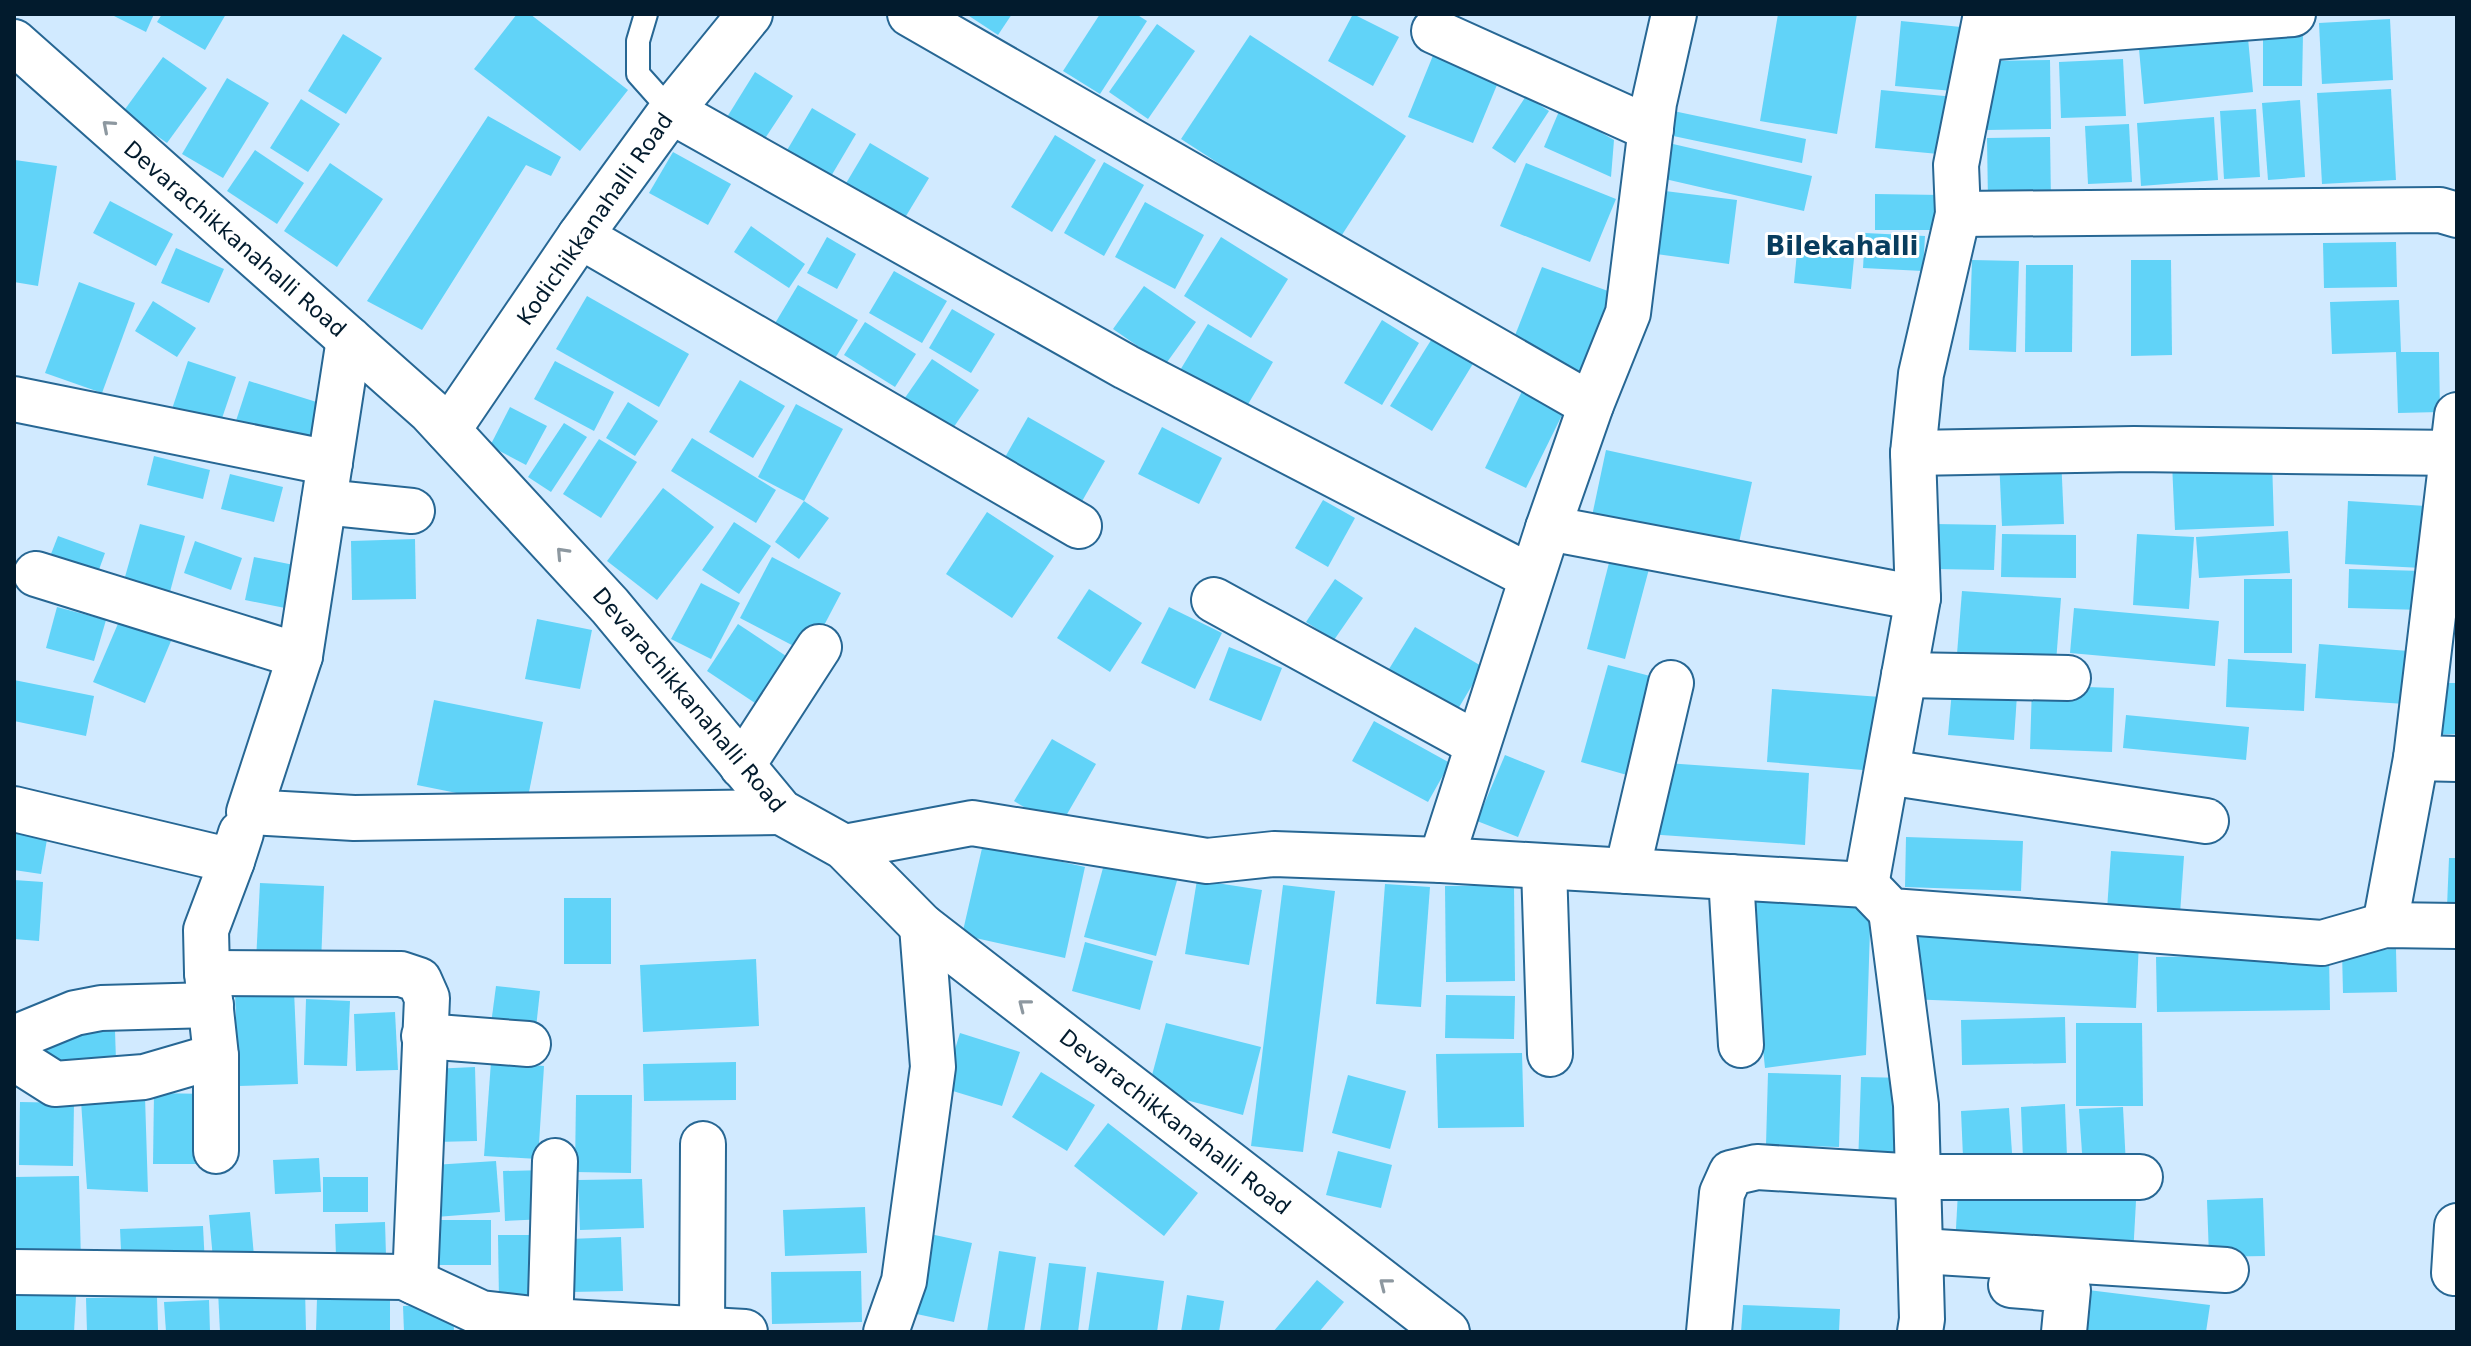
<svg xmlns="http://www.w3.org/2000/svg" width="2471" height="1346" viewBox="0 0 2471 1346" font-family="'DejaVu Sans',sans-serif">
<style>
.building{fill:#61d3f8}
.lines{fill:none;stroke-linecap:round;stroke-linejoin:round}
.lane-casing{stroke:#276794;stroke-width:26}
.street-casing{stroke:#276794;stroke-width:48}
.secondary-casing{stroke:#276794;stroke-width:48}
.lane{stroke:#fff;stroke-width:22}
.street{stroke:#fff;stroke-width:44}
.secondary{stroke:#fff;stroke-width:44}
.oneway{stroke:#8d98a0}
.labels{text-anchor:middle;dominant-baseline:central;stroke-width:6;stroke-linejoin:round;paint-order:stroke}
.street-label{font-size:22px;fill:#021b2d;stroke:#fff}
.quarter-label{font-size:26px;font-weight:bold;fill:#083d5e;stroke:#fff}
</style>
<rect width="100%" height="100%" fill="#d1eaff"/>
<g class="building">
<path d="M110 14H154L146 32Z"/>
<path d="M162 14H226L205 50 157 22Z"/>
<path d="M517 14H530L628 90 580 151 474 69Z"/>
<path d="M966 14H1012L998 35Z"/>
<path d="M1100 14H1136L1147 21 1100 94 1063 71Z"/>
<path d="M1353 14 1399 37 1373 86 1328 61Z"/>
<path d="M1778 14H1857L1837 134 1760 121Z"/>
<path d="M2390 19 2393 80 2322 84 2319 23Z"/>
<path d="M1901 21 1971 28 1965 92 1895 86Z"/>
<path d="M1157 24 1195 51 1148 119 1109 92Z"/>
<path d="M343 34 382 58 346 114 308 91Z"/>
<path d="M2263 34H2303L2302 86H2263Z"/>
<path d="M1250 35 1406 136 1338 241 1181 139Z"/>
<path d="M2248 38 2253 92 2144 104 2139 49Z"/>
<path d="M1434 53 1499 80 1473 143 1408 117Z"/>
<path d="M163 57 207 88 167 143 123 112Z"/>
<path d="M2123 59 2126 116 2061 118 2059 62Z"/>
<path d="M2050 60 2051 129 1986 130 1984 61Z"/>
<path d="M755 72 793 96 760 146 724 122Z"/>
<path d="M227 78 269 103 223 178 182 154Z"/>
<path d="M2391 89 2396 180 2322 184 2317 93Z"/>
<path d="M1881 90 1955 97 1949 155 1875 148Z"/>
<path d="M1526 96 1549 111 1515 163 1492 148Z"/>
<path d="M301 99 340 124 308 172 270 148Z"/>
<path d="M2300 100 2305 177 2268 180 2262 103Z"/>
<path d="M812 108 856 134 827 183 783 157Z"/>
<path d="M1560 109 1614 140 1611 177 1544 147Z"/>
<path d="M1664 109 1806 139 1802 163 1659 133Z"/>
<path d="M2256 109 2260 177 2224 179 2220 111Z"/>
<path d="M488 116 561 157 551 176 526 165 422 330 367 301Z"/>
<path d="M2214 117 2218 180 2141 186 2137 123Z"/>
<path d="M2129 124 2132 182 2088 184 2085 126Z"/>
<path d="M1055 135 1096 160 1052 232 1011 207Z"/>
<path d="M2050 137 2051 201H1988L1987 138Z"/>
<path d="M870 143 929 178 903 221 845 185Z"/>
<path d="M1673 144 1812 176 1804 211 1665 179Z"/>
<path d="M255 150 304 183 277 224 227 191Z"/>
<path d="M673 152 731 184 708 225 649 193Z"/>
<path d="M15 160 57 166 38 286 14 282Z"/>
<path d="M1104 162 1144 185 1104 256 1064 233Z"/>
<path d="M330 163 383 199 337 267 284 231Z"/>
<path d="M1526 163 1616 199 1590 262 1500 226Z"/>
<path d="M1657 190 1737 200 1729 264 1649 253Z"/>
<path d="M1875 194 1942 195V230H1875Z"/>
<path d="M110 201 173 234 156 266 93 233Z"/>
<path d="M1145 202 1204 235 1175 289 1115 257Z"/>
<path d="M751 226 805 264 789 288 734 252Z"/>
<path d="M1865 233 1925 236 1923 271 1863 268Z"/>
<path d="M827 237 856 254 837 289 807 273Z"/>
<path d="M1221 237 1288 279 1251 338 1184 296Z"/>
<path d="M1798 242 1855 248 1851 289 1794 283Z"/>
<path d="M2396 242 2397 287 2324 288 2323 243Z"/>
<path d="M176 248 224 269 209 303 161 283Z"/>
<path d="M1972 260 2019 261 2016 352 1969 350Z"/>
<path d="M2131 260H2171L2172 355 2131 356Z"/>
<path d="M2026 265H2073L2072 352H2025Z"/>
<path d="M1542 267 1619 295 1586 377 1510 348Z"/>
<path d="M894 271 947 301 922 343 869 313Z"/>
<path d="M79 282 135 303 102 393 45 373Z"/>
<path d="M798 285 858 320 831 365 771 330Z"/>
<path d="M1144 286 1196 322 1165 365 1113 329Z"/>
<path d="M587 296 689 354 659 407 556 349Z"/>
<path d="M2399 300 2401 352H2439L2440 412 2398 413 2396 352 2332 354 2330 302Z"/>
<path d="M153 301 196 328 177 357 135 331Z"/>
<path d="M952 309 995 334 971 373 929 348Z"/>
<path d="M1382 320 1419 343 1382 405 1344 383Z"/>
<path d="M865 322 916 354 895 387 844 355Z"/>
<path d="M1208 324 1273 362 1244 411 1179 372Z"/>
<path d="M1433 337 1474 362 1432 431 1390 406Z"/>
<path d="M932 359 979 390 947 437 900 405Z"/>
<path d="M188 361 236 377 217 433 169 418Z"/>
<path d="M555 361 614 392 594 431 534 399Z"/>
<path d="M740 380 785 406 753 458 709 432Z"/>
<path d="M249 381 323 404 307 453 233 430Z"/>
<path d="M1525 385 1567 405 1526 488 1485 468Z"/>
<path d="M628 402 658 421 635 456 606 438Z"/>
<path d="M796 404 843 429 804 501 758 477Z"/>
<path d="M510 407 547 426 526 465 490 446Z"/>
<path d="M1028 417 1105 461 1077 510 1000 466Z"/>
<path d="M564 423 587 437 551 492 528 477Z"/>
<path d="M1162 427 1222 458 1199 504 1138 474Z"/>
<path d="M692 438 776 490 756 523 671 471Z"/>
<path d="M599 439 637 462 601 518 563 494Z"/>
<path d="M1606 450 1752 482 1738 547 1592 516Z"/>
<path d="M154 456 210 470 203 499 147 485Z"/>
<path d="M2061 456 2064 524 2002 526 1999 458Z"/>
<path d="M2272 459 2274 526 2175 530 2172 463Z"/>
<path d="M230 474 283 487 274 522 221 509Z"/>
<path d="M663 488 714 527 657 600 607 561Z"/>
<path d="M1323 500 1355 518 1328 567 1295 548Z"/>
<path d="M804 501 829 518 799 559 775 542Z"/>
<path d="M2348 501 2426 506 2422 568 2345 564Z"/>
<path d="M987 512 1054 556 1012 618 946 574Z"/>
<path d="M734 522 771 546 739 594 702 570Z"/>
<path d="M140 524 185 536 167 603 121 591Z"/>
<path d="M1935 524 1996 525 1994 570 1934 569Z"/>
<path d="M2288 531 2290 573 2199 578 2196 537Z"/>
<path d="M2002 534 2076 535V578L2001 577Z"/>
<path d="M2137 534 2194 537 2189 609 2133 605Z"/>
<path d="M58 536 105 553 92 589 44 572Z"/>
<path d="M415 539 416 599 352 600 351 541Z"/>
<path d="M195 541 242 558 231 590 184 573Z"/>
<path d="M254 557 294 565 285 608 245 600Z"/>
<path d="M772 557 841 593 809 654 740 618Z"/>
<path d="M1610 559 1649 569 1625 659 1587 649Z"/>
<path d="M2349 569 2424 571 2423 610 2348 608Z"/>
<path d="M1335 579 1363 598 1334 640 1306 622Z"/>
<rect x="2244" y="579" width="48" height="74"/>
<path d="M701 583 740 603 711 659 671 639Z"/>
<path d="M1089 589 1142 623 1110 672 1057 638Z"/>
<path d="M1962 591 2061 598 2056 662 1957 654Z"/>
<path d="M57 607 106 620 94 661 46 648Z"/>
<path d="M1169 607 1222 633 1195 689 1141 663Z"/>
<path d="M2074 608 2219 621 2215 666 2070 653Z"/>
<path d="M120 619 171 641 145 703 93 682Z"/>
<path d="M537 619 592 630 580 689 525 679Z"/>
<path d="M738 624 798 664 767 711 707 671Z"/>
<path d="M1415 627 1483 667 1458 709 1389 669Z"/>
<path d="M2319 644 2409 651 2405 704 2315 698Z"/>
<path d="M1229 647 1282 668 1261 721 1209 700Z"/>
<path d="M2228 659 2306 664 2304 711 2226 707Z"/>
<path d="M1608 665 1654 677 1627 775 1581 762Z"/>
<path d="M14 680 94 696 86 736 14 721Z"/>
<path d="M2428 683H2457V734L2429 735Z"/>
<path d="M2032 685 2114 688 2112 752 2030 749Z"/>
<path d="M1772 689 1881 697 1875 771 1767 762Z"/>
<path d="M1952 690 2017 695 2014 740 1948 735Z"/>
<path d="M434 700 543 722 526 807 417 785Z"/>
<path d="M2126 715 2249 727 2246 760 2123 748Z"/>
<path d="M1374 721 1450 763 1428 802 1352 761Z"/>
<path d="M1052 739 1096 764 1059 828 1014 801Z"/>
<path d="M1505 755 1545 771 1518 837 1477 821Z"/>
<path d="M1652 762 1809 773 1805 845 1647 834Z"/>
<path d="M14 823 49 828 41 874 14 870Z"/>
<path d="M1906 837 2023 841 2021 891 1905 887Z"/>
<path d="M983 844 1085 867 1065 958 962 935Z"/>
<path d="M2111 851 2184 856 2180 914 2107 910Z"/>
<path d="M1106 857 1178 877 1156 956 1084 937Z"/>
<path d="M2449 858H2457V907H2447Z"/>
<path d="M14 880 43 882 39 941 14 939Z"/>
<path d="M1197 880 1262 890 1249 965 1185 954Z"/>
<path d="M260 883 324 886 321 964 256 961Z"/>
<path d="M1385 884 1430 887 1421 1007 1376 1004Z"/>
<path d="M1283 885 1335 891 1303 1152 1251 1146Z"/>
<path d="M1514 885 1515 981 1446 982 1445 886Z"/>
<path d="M1747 892 1871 898 1866 1055 1765 1068Z"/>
<rect x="564" y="898" width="47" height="66"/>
<path d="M1910 932 2139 941 2136 1008 1907 999Z"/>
<path d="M1085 942 1153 961 1140 1010 1072 991Z"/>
<path d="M2396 949 2397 992 2343 993 2342 951Z"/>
<path d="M2329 954 2330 1010 2157 1012 2156 957Z"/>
<path d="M756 959 759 1026 643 1032 640 965Z"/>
<path d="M496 986 540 991 535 1037 490 1032Z"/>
<path d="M294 990 298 1084 238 1086 235 991Z"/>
<path d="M1446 995 1515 996 1514 1039 1445 1038Z"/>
<path d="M306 999 350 1001 347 1066 304 1065Z"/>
<path d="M395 1012 398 1070 356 1071 354 1014Z"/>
<path d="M2065 1017 2066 1063 1962 1065 1961 1020Z"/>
<path d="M1166 1023 1261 1047 1243 1115 1148 1090Z"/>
<path d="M2076 1023H2142L2143 1106H2076Z"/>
<path d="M115 1031 116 1061 47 1064 46 1034Z"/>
<path d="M960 1033 1020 1052 1002 1106 943 1088Z"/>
<path d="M1522 1053 1524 1127 1438 1128 1436 1054Z"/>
<path d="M491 1062 544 1066 538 1159 484 1156Z"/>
<path d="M736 1062V1100L644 1101 643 1064Z"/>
<path d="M475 1067 477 1141 435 1142 432 1069Z"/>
<path d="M1041 1072 1095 1105 1067 1151 1012 1117Z"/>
<path d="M1768 1073 1841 1075 1839 1147 1766 1145Z"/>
<path d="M1348 1075 1406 1091 1390 1149 1332 1133Z"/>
<path d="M1861 1077 1908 1078 1904 1168 1858 1166Z"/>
<path d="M154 1093 209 1094 208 1164H153Z"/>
<path d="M576 1095H632L631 1173 575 1172Z"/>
<path d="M145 1097 148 1192 87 1189 81 1101Z"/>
<path d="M20 1102 74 1103 73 1166 19 1165Z"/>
<path d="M2065 1104 2067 1157 2023 1160 2021 1107Z"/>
<path d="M2123 1107 2126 1166 2083 1167 2079 1109Z"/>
<path d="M2009 1108 2012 1153 1963 1157 1961 1111Z"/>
<path d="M1108 1123 1198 1193 1164 1236 1074 1166Z"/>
<path d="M1338 1151 1392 1165 1381 1208 1326 1195Z"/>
<path d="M319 1158 321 1192 275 1194 273 1160Z"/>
<path d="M496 1161 500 1212 436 1217 433 1165Z"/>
<path d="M545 1170 546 1219 505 1221 503 1171Z"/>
<path d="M79 1176 81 1264 14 1265V1177Z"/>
<rect x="323" y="1177" width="45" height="35"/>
<path d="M642 1179 644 1228 580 1230 578 1180Z"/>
<path d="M1958 1192 2136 1201 2133 1256 1955 1246Z"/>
<path d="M2263 1198 2265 1256 2209 1257 2207 1200Z"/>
<path d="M865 1207 867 1253 785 1256 783 1210Z"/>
<path d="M250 1212 255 1267 214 1270 209 1215Z"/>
<rect x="423" y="1220" width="68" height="45"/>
<path d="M385 1222 386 1256 336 1257 335 1224Z"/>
<path d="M203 1226 205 1266 122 1271 120 1229Z"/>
<path d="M930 1234 972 1243 954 1322 912 1313Z"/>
<path d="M498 1235H547V1302L499 1301Z"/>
<path d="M621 1237 623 1291 570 1292 569 1239Z"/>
<path d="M999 1251 1036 1257 1024 1332H987Z"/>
<path d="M1049 1263 1086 1267 1078 1332H1040Z"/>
<path d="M861 1271 862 1322 772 1324 771 1272Z"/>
<path d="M1097 1272 1164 1281 1157 1332H1088Z"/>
<path d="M1317 1280 1344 1302 1319 1332H1273Z"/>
<path d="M305 1288 306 1332H220L218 1291Z"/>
<path d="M2080 1289 2210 1305 2206 1332H2074Z"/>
<path d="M14 1295 76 1296 74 1332H14Z"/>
<path d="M1187 1295 1224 1301 1219 1332H1181Z"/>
<path d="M157 1297 158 1331 87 1332 86 1298Z"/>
<path d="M317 1298H390V1332H316Z"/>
<path d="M209 1300 210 1332H166L164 1302Z"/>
<path d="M453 1304 454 1332H404L403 1306Z"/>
<path d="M1743 1305 1840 1309 1839 1332H1741Z"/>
</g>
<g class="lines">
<defs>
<path id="lane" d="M646 14 638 41V74L671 111"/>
<g id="street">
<path d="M910 14 1591 405"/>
<path d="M1434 31 1651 129"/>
<path d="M1983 38 2293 14"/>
<path d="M671 111 1126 367 1531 577"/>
<path d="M1958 214 2440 210 2457 215"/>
<path d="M580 236 1079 526"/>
<path d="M349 339 300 656 249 812 354 818 781 812"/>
<path d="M14 399 330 463"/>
<path d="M1913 453 2134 449 2457 453"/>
<path d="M324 502 412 511"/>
<path d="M1548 528 1918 598"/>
<path d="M36 574 300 656"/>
<path d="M1214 600 1477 744"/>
<path d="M1904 675 2068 678"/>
<path d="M2416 758 2457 759"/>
<path d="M742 766 819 647"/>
<path d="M1887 772 2206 821"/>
<path d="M14 809 232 861 241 833"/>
<path d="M844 847 972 823 1207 861 1274 854 1441 860 1866 885 1891 911 2322 943 2385 925 2457 926"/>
<path d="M1441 860 1548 528 1591 405 1628 313 1654 103 1674 14"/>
<path d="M1544 867 1550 1054"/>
<path d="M1627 871 1671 683"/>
<path d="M1731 877 1741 1045"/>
<path d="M1866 885 1918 598 1913 453 1921 374 1958 214 1956 165 1986 14"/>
<path d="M1891 911 1916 1105 1922 1319 1920 1332"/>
<path d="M2385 925 2416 758 2457 415"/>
<path d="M207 973 401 974 419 980 427 998 415 1282"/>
<path d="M424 1036 528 1044"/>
<path d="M14 1038 75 1013 101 1008 211 1005"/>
<path d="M216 1056V1151"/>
<path d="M14 1058 55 1084 144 1077 216 1056 207 973 206 930 232 861"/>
<path d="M1921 1251 2226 1270"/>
<path d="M14 1272 404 1277 481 1313 550 1321 745 1332"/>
<path d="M2454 1273 2457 1226"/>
<path d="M2011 1285 2068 1290 2064 1332"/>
<path d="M702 1330 703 1144"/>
<path d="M550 1332 555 1161"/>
<path d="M886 1332 904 1281 933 1067 922 926"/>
<path d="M1709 1332 1722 1193 1731 1173 1757 1167 1919 1177H2140"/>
</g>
<g id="secondary">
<path d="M14 42 430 411 610 606 781 812 844 847 922 926 1447 1332"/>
<path d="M448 430 580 236 671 111 750 14"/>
</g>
</defs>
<use href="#lane" class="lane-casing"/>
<use href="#street" class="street-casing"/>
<use href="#secondary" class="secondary-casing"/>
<use href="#lane" class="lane"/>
<use href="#street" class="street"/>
<use href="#secondary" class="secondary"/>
</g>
<defs><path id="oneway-chevron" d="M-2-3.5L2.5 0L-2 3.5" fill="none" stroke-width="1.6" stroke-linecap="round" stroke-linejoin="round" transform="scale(2)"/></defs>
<g class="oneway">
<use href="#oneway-chevron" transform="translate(108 126) rotate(-139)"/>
<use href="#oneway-chevron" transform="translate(562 553) rotate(-133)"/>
<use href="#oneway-chevron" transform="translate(1024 1005) rotate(-142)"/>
<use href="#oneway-chevron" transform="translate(1385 1284) rotate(-142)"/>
</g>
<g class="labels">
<g class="street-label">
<text transform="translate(595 219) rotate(-55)">Kodichikkanahalli Road</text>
<text transform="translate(235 239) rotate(41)">Devarachikkanahalli Road</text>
<text transform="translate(689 700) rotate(50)">Devarachikkanahalli Road</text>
<text transform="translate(1175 1122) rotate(38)">Devarachikkanahalli Road</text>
</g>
<g class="quarter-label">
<text x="1842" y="246">Bilekahalli</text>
</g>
</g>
<rect width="2471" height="1346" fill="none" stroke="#021b2d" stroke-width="32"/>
</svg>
